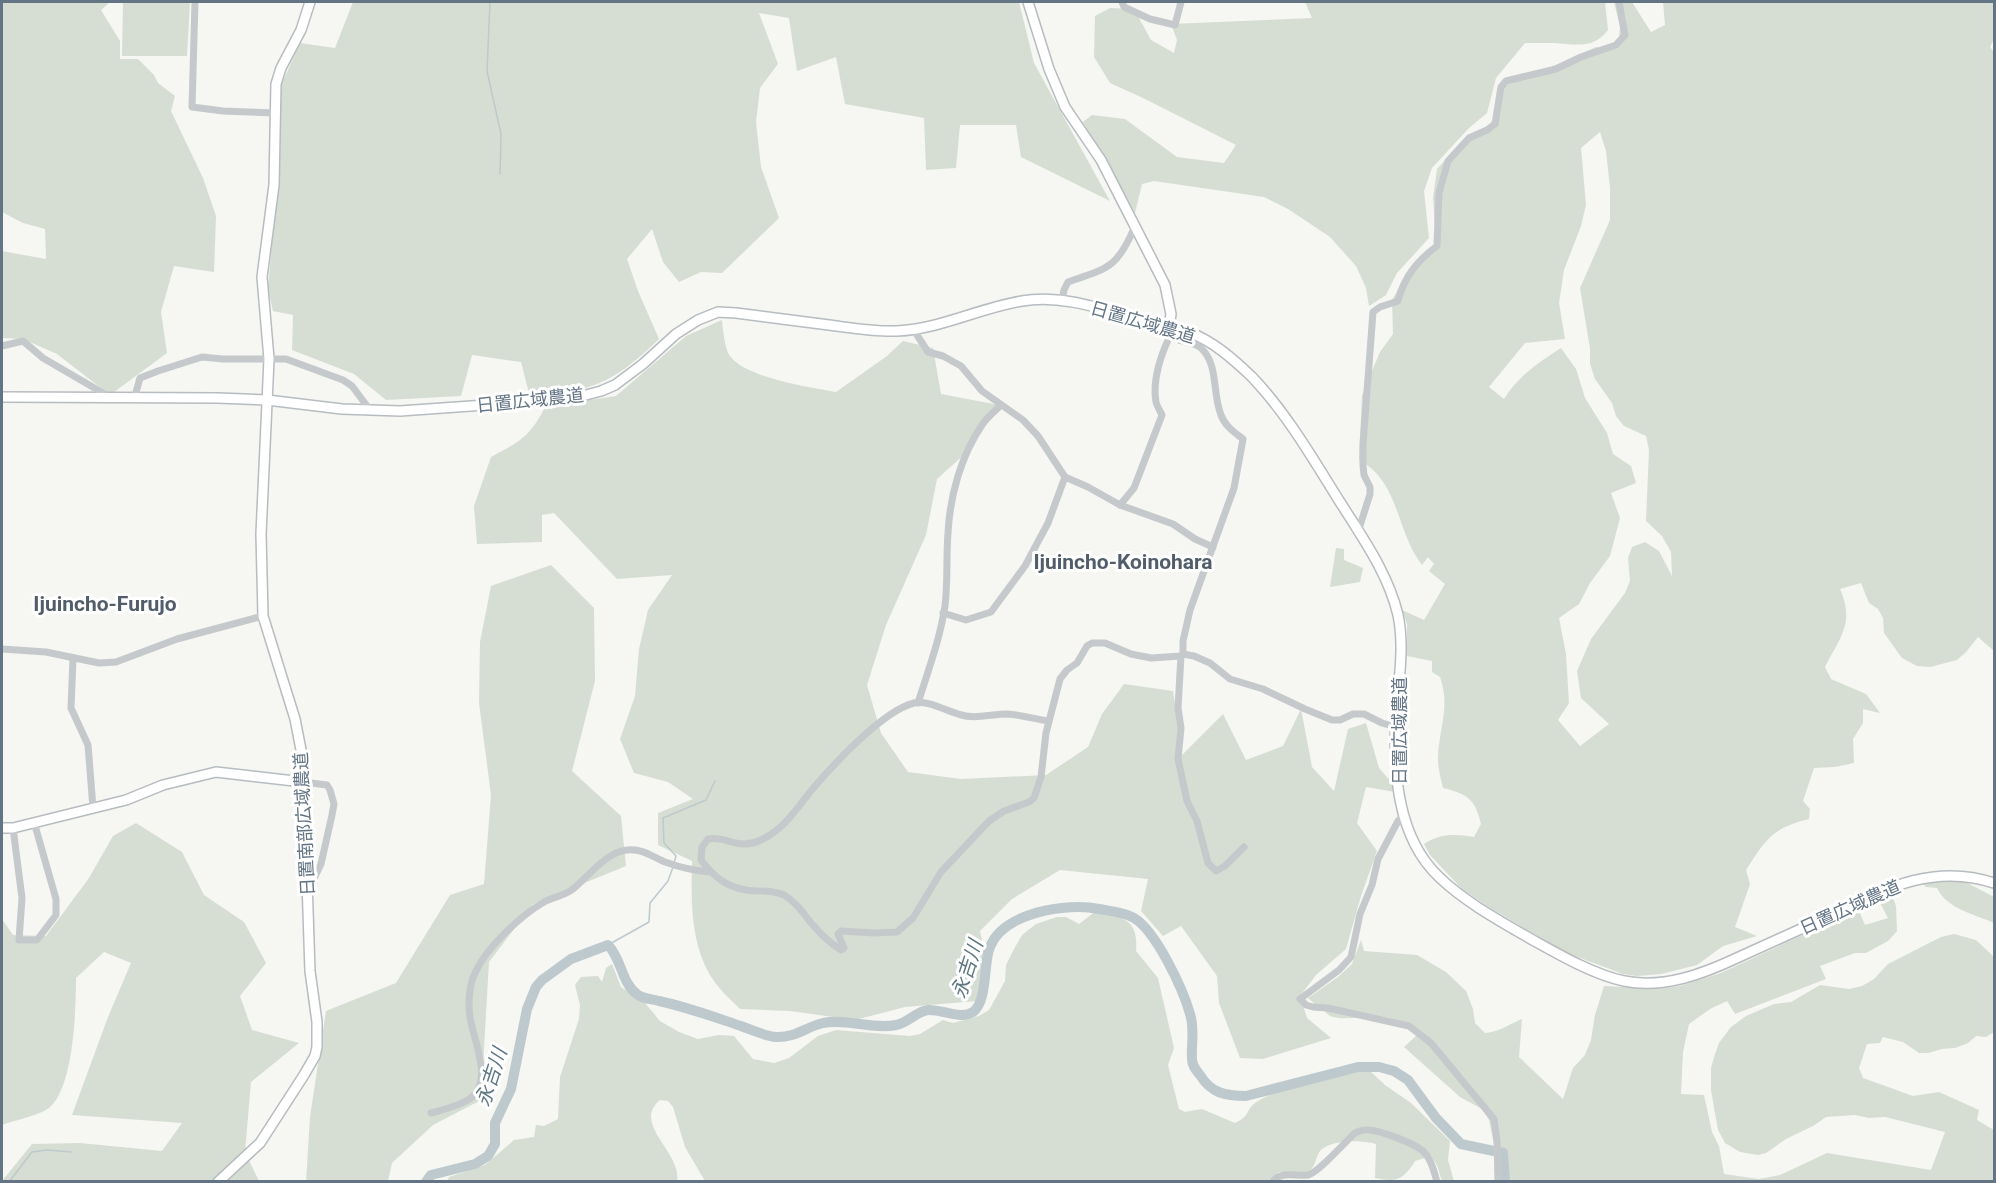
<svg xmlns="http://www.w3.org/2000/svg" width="1996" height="1183" viewBox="0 0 1996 1183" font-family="Roboto,'Noto Sans JP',sans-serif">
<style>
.green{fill:#d6ded3;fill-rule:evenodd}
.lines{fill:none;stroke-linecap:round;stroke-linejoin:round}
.stream{stroke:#bec9ce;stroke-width:1.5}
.river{stroke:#bec9ce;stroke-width:10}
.secondary-casing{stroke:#b7bcc1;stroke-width:12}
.street{stroke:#c5c9cc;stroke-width:7}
.secondary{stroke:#fff;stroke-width:9}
.labels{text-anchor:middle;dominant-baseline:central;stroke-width:6;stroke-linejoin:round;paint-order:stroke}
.street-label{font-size:18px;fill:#637485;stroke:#fff}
.water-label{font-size:20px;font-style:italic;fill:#5e7782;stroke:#fff}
.quarter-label{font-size:21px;font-weight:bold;fill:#515d6a;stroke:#fff}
</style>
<rect width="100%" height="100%" fill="#f6f6f2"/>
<g class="green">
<path d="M2 2H110L101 10 120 41V59H138L154 75 158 83 175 96 171 111 203 178 216 216 214 272 174 266 161 312 167 353 110 395 57 354 23 339 2 338V251L46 259 45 229 23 223 2 212Z"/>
<path d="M123 2H190L187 56H122Z"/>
<path d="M353 2H1019L1034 63 1110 201 1021 157 1016 125H960L956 168 926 170 924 118 845 104 836 57 797 71 789 18 759 13 778 64 760 88 756 122 761 167 779 218 722 273 701 272 679 282 663 262 652 229 627 259 638 291 659 339C637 360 615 380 585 388 569 393 550 393 534 395L529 393 521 362 472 355 461 396 386 400 354 374 292 350 293 315 273 311 268 289 280 144 279 90 300 43 335 48Z"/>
<path d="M1305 2H1605L1608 30C1593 50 1575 44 1554 43 1545 43 1535 43 1525 43L1496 78 1487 113 1469 128 1432 168 1424 191 1429 238 1397 273 1386 295 1369 306 1366 288 1356 266 1330 237 1288 209 1264 197 1154 181 1142 184 1135 213 1083 122 1092 115 1125 119 1177 157 1224 163 1236 145 1143 98 1110 83 1094 57 1095 16 1110 8 1134 9 1151 40 1174 53 1177 40 1171 24 1312 18Z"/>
<path d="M1614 2H1632L1651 32 1665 25 1663 2H1994V39L1990 47 1994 52V651L1978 637 1966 652 1957 660 1930 667 1917 666 1902 658 1884 633 1883 618 1878 609 1869 603 1861 583 1840 589C1855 623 1840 637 1825 667L1831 679 1866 694 1880 713 1863 709V723L1853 739 1854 763 1835 767 1814 768 1803 801 1810 809 1809 819C1772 828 1766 839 1746 870L1750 884 1735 927 1757 936 1723 946 1697 965 1661 974 1637 976 1623 974 1567 953 1492 909 1462 889 1430 855 1424 844C1440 833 1456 834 1474 837L1481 824C1475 799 1468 794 1443 788 1441 779 1438 769 1438 760 1438 730 1451 708 1440 677L1432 672V661L1407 656V624L1402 610 1424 620 1445 584 1429 571 1434 564 1428 557 1422 565C1396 532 1400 482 1359 460L1362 395 1380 352 1393 334 1392 300 1413 264 1434 245 1435 230 1433 198 1437 169 1465 138 1487 129 1494 118 1503 88 1514 80 1540 72 1596 47 1608 49 1619 37 1620 27ZM1600 132 1606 151 1610 188V220L1580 288 1590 349V364L1595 379 1612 403 1616 416 1624 426 1646 436 1649 450 1646 521 1662 536 1671 552 1672 576 1659 551 1645 542 1632 547 1628 558 1630 581 1625 593 1591 639 1577 671 1581 698 1609 724 1580 746 1558 720 1569 703 1566 654 1559 618 1579 604 1590 583 1610 556 1620 518 1611 493 1636 483 1631 466 1613 454 1607 433 1585 398 1576 369 1561 348C1538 363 1518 376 1504 399L1489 387 1525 343 1565 339 1559 303 1564 270 1581 226 1586 205 1581 148Z"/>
<path d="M722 320C723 329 725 350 730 356 746 378 809 387 836 392L887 356 903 341 933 348 941 394 999 405 966 453 937 479 926 535 886 625 867 685 881 733 908 772 961 779 1046 775 1088 747 1102 714 1124 684 1173 691 1182 755 1223 714 1246 760 1283 746 1301 709 1312 767 1334 791 1348 729 1366 723 1379 768 1401 793 1366 787 1357 823 1377 851 1361 896 1346 949 1316 975 1300 996 1307 1018 1331 1038 1263 1059 1240 1058 1219 1003 1217 976 1181 926 1163 936 1141 911 1148 879 1060 870 1012 899 980 931 989 973 977 1001 905 1007 855 1020 790 1011 740 1009C731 1000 721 991 714 981 690 946 691 901 692 861L658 845V813L693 799 668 782 634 773 620 739 635 696 639 649 648 610 672 575 617 579 554 513 542 515V542L477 544 474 506 491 457C519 442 530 437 545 407L616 396 686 336Z"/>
<path d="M1336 548 1344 549V560L1363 568 1360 582 1330 587Z"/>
<path d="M551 565 594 608 595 681 572 771 621 816 626 866 533 904 489 962 481 1100 433 1125 392 1163 388 1181 306 1182 310 1117 326 1011 396 983 450 895 484 884 491 795 479 703 480 642 491 586Z"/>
<path d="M136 823 182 852 204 895 244 922 266 963 240 996 252 1030 299 1043 251 1082 245 1152 259 1181H2L32 1144 80 1143 162 1151 182 1123 72 1115 108 1017 131 963 104 952 76 978C76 1008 74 1094 46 1110 33 1117 15 1120 2 1125V919L13 935 46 936 89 878 113 836Z"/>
<path d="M1960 879 1994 897V923C1974 914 1947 909 1937 888L1926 887 1921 882Z"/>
<path d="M1891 893 1896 906 1897 931 1888 941 1866 953H1855L1820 966 1826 979 1735 1014 1727 1001 1710 1009 1689 1024 1683 1052 1681 1094 1704 1095 1712 1132 1719 1146 1724 1174 1759 1179 1780 1175 1827 1153 1931 1170 1945 1132 1885 1117 1869 1118 1855 1115 1826 1117 1813 1126 1786 1139 1766 1153 1758 1155 1740 1152 1725 1143 1718 1130 1711 1090V1068L1714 1057 1719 1043 1731 1027 1746 1016 1774 1004 1791 1002 1820 985 1849 989 1862 986 1874 979 1888 964 1941 937 1954 934 1976 940 1994 957V1032L1986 1037 1976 1036 1968 1043 1955 1048 1942 1049 1928 1053H1919L1903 1042 1883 1037 1880 1043 1867 1044 1859 1068 1863 1078 1913 1096 1939 1092 1979 1110 1977 1120 1994 1130V1181H1513L1512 1180 1501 1178 1489 1120 1482 1109 1460 1097 1404 1047 1417 1035C1410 1030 1401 1022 1393 1019 1373 1011 1349 1023 1330 1016 1328 1014 1311 1001 1308 998L1338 977 1352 964 1361 940 1364 951 1417 955 1446 972 1466 991 1473 1009 1475 1023 1485 1033C1500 1032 1509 1024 1522 1019L1519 1057 1563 1099 1573 1068 1585 1055 1591 1040 1595 1015 1604 986 1655 989 1680 986 1721 973 1858 909 1865 925 1888 918 1878 899Z"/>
<path d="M1096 911C1121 917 1139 918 1136 951L1158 978 1174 1048 1168 1065 1179 1109 1185 1112 1202 1109 1235 1123C1251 1115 1244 1113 1254 1104 1268 1091 1348 1070 1368 1069L1385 1085 1411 1103 1450 1141 1448 1160 1454 1181H1442L1437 1165 1431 1156 1415 1161C1404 1179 1397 1183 1375 1178L1376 1144C1362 1140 1331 1139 1320 1151 1315 1158 1316 1167 1308 1172H1279L1267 1181H705L685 1147 673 1107 668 1101 660 1100C631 1124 682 1152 677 1181L447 1182 449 1177 485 1165 514 1140 534 1137 536 1125 544 1126 558 1119 560 1077 579 1019 580 1005 575 985 581 977 598 976 602 982 606 968 612 964 621 987 645 1003 660 1021 679 1032 698 1039 719 1035 734 1036 753 1059 774 1063 789 1058 818 1036 836 1030 910 1036 920 1034 943 1020 953 1023 979 1016 989 1010 1005 981 1006 965 1014 949 1022 935 1036 924 1057 917H1066L1079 924Z"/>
</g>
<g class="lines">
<g class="stream">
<path d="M490 2 487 71 501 134 500 174"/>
<path d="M674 863 676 856 664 843 663 818 706 800 715 781"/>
<path d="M608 945 649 922 650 903 668 881 673 867"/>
<path d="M9 1182 32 1152 47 1150 71 1152"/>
</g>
<path class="river" d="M426 1182 431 1175 475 1164 488 1156 495 1144V1123L511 1089 527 1009 536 987 542 980 571 959 608 945C622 959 621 983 638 995 644 999 652 999 659 1001 687 1007 714 1017 741 1026 752 1030 765 1036 776 1037 795 1038 806 1027 823 1023 847 1018 873 1030 896 1025 908 1023 917 1011 928 1010 942 1009 960 1020 973 1012 988 1001 983 963 990 947 1003 913 1066 902 1099 909 1109 911 1125 912 1134 918 1156 931 1183 989 1190 1014 1195 1029 1191 1044 1192 1059 1192 1066 1196 1070 1200 1075 1211 1093 1225 1096 1246 1096L1358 1067H1379L1394 1071 1408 1080 1436 1118 1461 1144 1503 1153 1505 1182"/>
<defs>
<g id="secondary">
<path d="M1028 2 1049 69 1065 107 1101 160 1165 285 1171 314 1169 327"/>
<path d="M2 397 218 398 267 400 342 409 400 411 571 399 601 391 615 385 643 364 676 334 698 320 718 312 736 313C767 317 798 321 829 325 852 328 875 332 897 331 941 329 979 308 1022 301 1060 294 1102 309 1139 319 1155 323 1172 327 1188 332 1212 340 1233 359 1251 376 1286 412 1313 459 1340 502 1362 537 1388 573 1398 615 1405 648 1398 684 1396 717 1393 772 1397 837 1439 877 1465 902 1500 921 1531 939 1558 954 1594 975 1624 981 1664 989 1703 974 1739 957 1768 944 1796 931 1825 918 1881 891 1931 862 1994 883"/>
<path d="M2 828H13L126 800 163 785 216 772 303 782"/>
<path d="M218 1182 260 1143 304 1075 315 1056 317 1047V1022L310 971 303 760 295 719 263 616 261 534 269 359 262 277 274 185 276 84 281 68 301 30 310 2"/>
</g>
</defs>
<use href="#secondary" class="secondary-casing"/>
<g class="street">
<path d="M195 2 192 107 223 111 275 113"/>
<path d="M1122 2 1124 7 1150 19 1175 25 1181 2"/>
<path d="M1062 301 1064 290 1068 282C1109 268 1118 267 1135 226"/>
<path d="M1169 327 1170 336C1179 343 1192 340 1201 348 1219 365 1212 393 1221 415 1225 426 1234 432 1243 439L1234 488 1190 610 1183 641V654"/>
<path d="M918 329 917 335 928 352 943 356 961 366 982 391 1023 420 1038 436 1065 477 1088 487 1120 505 1173 524 1195 539 1213 547"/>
<path d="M2 346 23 341 43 358 108 396"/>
<path d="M135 396 140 378 158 371 202 357 223 359H286L343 380 352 386 370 410"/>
<path d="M1120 505 1134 488 1162 415C1160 411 1157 406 1156 402 1152 381 1161 354 1170 336"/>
<path d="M1358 532 1370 494V487L1364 475 1363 465V444L1373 312 1380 307 1398 301C1404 277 1417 261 1437 246L1439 193 1448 161 1469 138 1487 130 1495 124 1501 87 1506 81 1556 69 1581 57 1616 45 1625 35 1619 2"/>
<path d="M943 613 966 620 991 612 1025 566 1048 523 1065 477"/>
<path d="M2 649 46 652 99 663 116 662 177 639 263 616"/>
<path d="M1183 654 1194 656 1210 663 1230 679 1263 689 1305 709 1332 720H1340L1353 714H1364L1382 723 1396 727"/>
<path d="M1181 656 1178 708 1181 728 1178 759 1187 801 1197 821 1208 863 1216 871 1225 866 1244 847"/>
<path d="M73 658 71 708 88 745 93 808"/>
<path d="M918 703C928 671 940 639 945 606 948 581 946 557 948 533 950 495 961 456 982 425 987 417 995 411 1001 405"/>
<path d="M1049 721C1035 719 1021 715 1008 714 991 714 974 720 958 714 944 710 928 700 914 703 882 711 831 767 810 792 796 810 783 830 761 840 739 851 725 835 708 839L702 847 701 860C716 880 731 890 756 891 766 891 775 891 784 895 797 902 804 915 813 925 822 936 830 943 841 950L844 948 838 934 841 931 874 933 897 932 913 918 941 872 989 821 1004 811 1029 802 1034 798 1041 777 1046 733 1060 679 1067 670 1077 663 1087 646 1092 643H1105L1131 654 1151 658 1181 656 1183 654"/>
<path d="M303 782 327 785 330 790 334 804 332 815 321 864 308 891"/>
<path d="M1402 817 1398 821 1378 859 1372 885 1360 914 1351 957 1339 970 1300 999 1306 1005 1313 1007 1328 1008 1409 1026 1431 1043 1494 1119 1497 1141 1498 1182"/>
<path d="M13 828 22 898 19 940H37L56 915V899L34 822"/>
<path d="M431 1113C443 1110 455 1107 466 1101 496 1085 474 1043 470 1017 468 1004 469 985 475 973 486 948 520 916 544 902 553 897 564 896 573 889 589 876 606 852 627 850 642 848 653 857 665 862 679 867 695 871 710 872"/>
<path d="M1272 1182C1282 1170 1295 1177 1308 1175 1318 1173 1346 1141 1355 1133 1360 1131 1364 1129 1369 1130 1382 1131 1413 1143 1423 1151 1431 1159 1434 1171 1437 1182"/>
</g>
<use href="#secondary" class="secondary"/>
</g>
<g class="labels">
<g class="street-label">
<text transform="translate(1143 322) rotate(16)">日置広域農道</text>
<text transform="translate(530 400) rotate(-6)">日置広域農道</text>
<text transform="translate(1399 731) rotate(-90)">日置広域農道</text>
<text transform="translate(304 824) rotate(-93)">日置南部広域農道</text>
<text transform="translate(1850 907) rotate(-24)">日置広域農道</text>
</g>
<g class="water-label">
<text transform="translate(967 969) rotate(-72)">永吉川</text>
<text transform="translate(491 1077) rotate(-72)">永吉川</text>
</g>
<g class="quarter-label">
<text x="1123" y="562">Ijuincho-Koinohara</text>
<text x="105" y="604">Ijuincho-Furujo</text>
</g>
</g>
<rect width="1996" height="1183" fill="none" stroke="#637485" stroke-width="6"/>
</svg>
